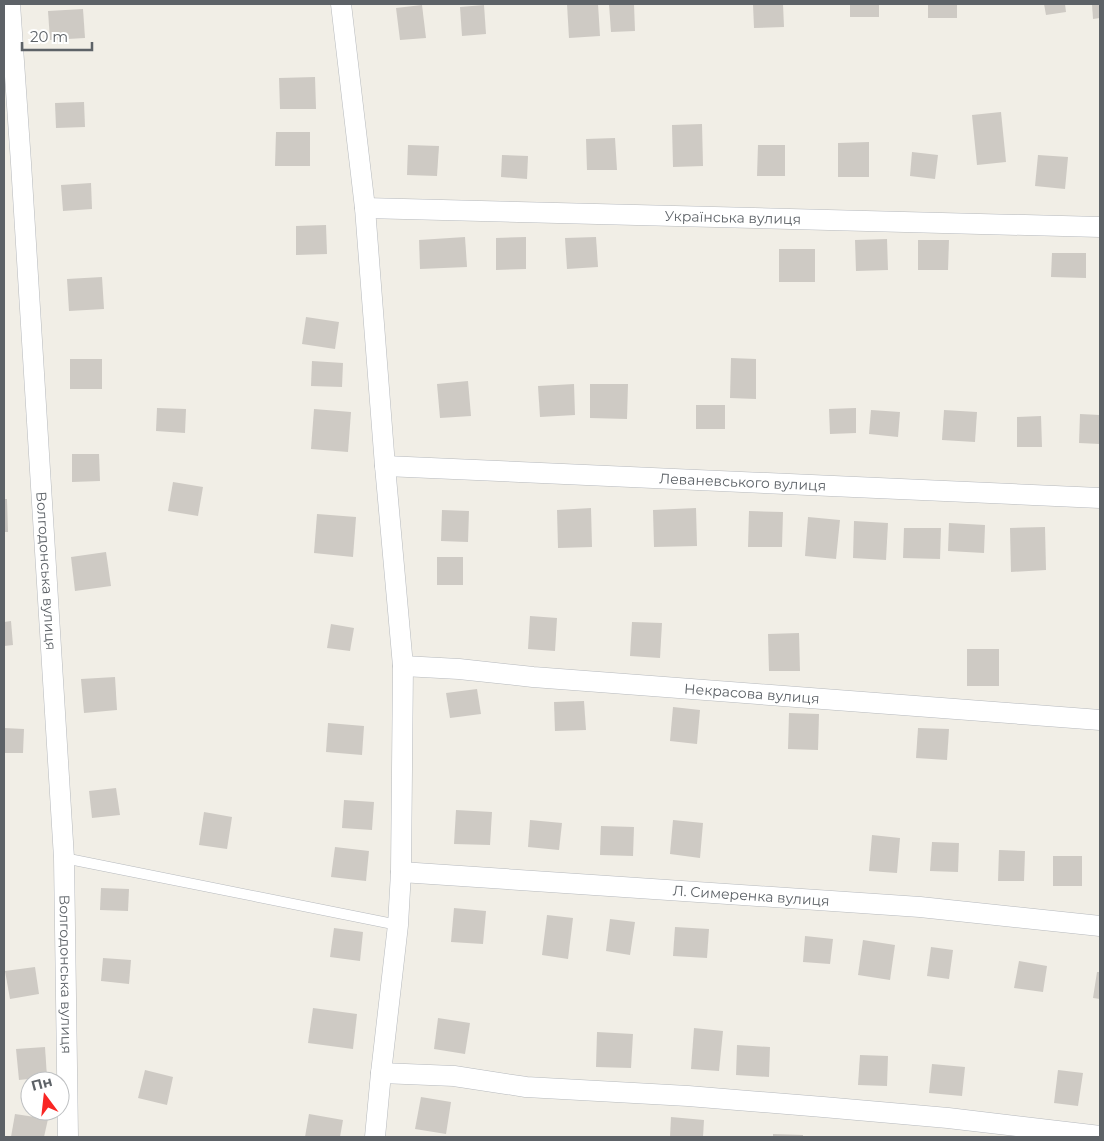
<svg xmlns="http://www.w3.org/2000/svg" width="1104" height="1141" viewBox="0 0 1104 1141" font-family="Montserrat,sans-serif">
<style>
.building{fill:#cecac4}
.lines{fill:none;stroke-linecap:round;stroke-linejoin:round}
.service-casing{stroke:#b6b9bd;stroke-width:11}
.minor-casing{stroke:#b6b9bd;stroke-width:21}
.service{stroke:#fff;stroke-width:10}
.minor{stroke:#fff;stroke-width:20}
.labels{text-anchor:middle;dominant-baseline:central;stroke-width:4;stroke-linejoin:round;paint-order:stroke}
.street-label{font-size:14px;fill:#5d6267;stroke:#fff}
</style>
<rect width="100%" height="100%" fill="#f1eee6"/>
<g class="building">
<path d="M567 4H598L600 36 569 38Z"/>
<path d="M609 4H634L635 31 611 32Z"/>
<path d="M753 4H783L784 27 754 28Z"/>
<rect x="850" y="4" width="29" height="13"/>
<rect x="928" y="4" width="29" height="14"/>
<path d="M1044 4H1065L1066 12 1046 15Z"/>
<path d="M1092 4H1100V18L1093 19Z"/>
<path d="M422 5 426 38 400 40 396 8Z"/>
<path d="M484 5 486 34 462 36 460 7Z"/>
<path d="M83 9 85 38 50 40 48 11Z"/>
<path d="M315 77 316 109H280L279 78Z"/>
<path d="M84 102 85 127 56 128 55 103Z"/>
<path d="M1001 112 1006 162 977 165 972 115Z"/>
<path d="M702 124 703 166 673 167 672 125Z"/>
<path d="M276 132H310V166H275Z"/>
<path d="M615 138 617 170H587L586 139Z"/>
<path d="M869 142V177H838V143Z"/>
<path d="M408 145 439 146 437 176 407 175Z"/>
<path d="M758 145H785V176H757Z"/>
<path d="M912 152 938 155 935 179 910 176Z"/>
<path d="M502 155 528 156 527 179 501 177Z"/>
<path d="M1038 155 1068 157 1065 189 1035 186Z"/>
<path d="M91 183 92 209 63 211 61 185Z"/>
<path d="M326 225 327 254 296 255V226Z"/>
<path d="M465 237 467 267 420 269 419 240Z"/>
<path d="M526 237V269L496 270V238Z"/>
<path d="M596 237 598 267 567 269 565 238Z"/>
<path d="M887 239 888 270 856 271 855 240Z"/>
<path d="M918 240H949L948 270H918Z"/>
<rect x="779" y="249" width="36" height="33"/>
<path d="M1052 253H1086V278L1051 277Z"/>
<path d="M102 277 104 309 69 311 67 279Z"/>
<path d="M306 317 339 322 335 349 302 344Z"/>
<path d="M731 358 756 359V399L730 398Z"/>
<rect x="70" y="359" width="32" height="30"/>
<path d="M312 361 343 363 342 387 311 386Z"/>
<path d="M468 381 471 416 440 418 437 384Z"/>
<path d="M574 384 575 415 540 417 538 386Z"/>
<path d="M590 384H628L627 419 590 418Z"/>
<rect x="696" y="405" width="29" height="24"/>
<path d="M157 408 186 409 185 433 156 431Z"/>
<path d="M856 408V433L830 434 829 409Z"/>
<path d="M314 409 351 412 348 452 311 449Z"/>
<path d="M871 410 900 412 898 437 869 434Z"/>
<path d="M944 410 977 412 975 442 942 440Z"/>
<path d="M1080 414 1100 415V444L1079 443Z"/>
<path d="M1041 416 1042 447H1017V417Z"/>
<path d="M72 454H99L100 481 72 482Z"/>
<path d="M173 482 203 487 198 516 168 511Z"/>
<path d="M4 499H7L8 532H4Z"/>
<path d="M591 508 592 547 558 548 557 510Z"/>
<path d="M696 508 697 546 654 547 653 510Z"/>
<path d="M442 510 469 511 468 542 441 541Z"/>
<path d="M749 511 783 512 782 547H748Z"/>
<path d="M317 514 356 517 353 557 314 553Z"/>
<path d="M808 517 840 520 836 559 805 556Z"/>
<path d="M854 521 888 523 886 560 853 558Z"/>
<path d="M949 523 985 525 984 553 948 551Z"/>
<path d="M1045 527 1046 570 1011 572 1010 528Z"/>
<path d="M904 528H941L940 559 903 558Z"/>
<path d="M106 552 111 586 75 591 71 557Z"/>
<rect x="437" y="557" width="26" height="28"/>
<path d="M530 616 557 618 555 651 528 649Z"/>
<path d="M11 621 13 645 4 646V622Z"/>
<path d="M632 622 662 623 660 658 630 656Z"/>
<path d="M331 624 354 628 350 651 327 648Z"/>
<path d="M799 633 800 671H769L768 634Z"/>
<rect x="967" y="649" width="32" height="37"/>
<path d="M115 677 117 710 84 713 81 679Z"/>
<path d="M477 689 481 714 450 718 446 693Z"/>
<path d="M584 701 586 730 555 731 554 702Z"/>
<path d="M673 707 700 710 697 744 670 741Z"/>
<path d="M789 713 819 714 818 750 788 749Z"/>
<path d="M328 723 364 726 362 755 326 752Z"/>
<path d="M4 728 24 729 23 753H4Z"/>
<path d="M918 728 949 729 947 760 916 758Z"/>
<path d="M116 788 120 815 92 818 89 791Z"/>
<path d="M344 800 374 802 372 830 342 828Z"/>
<path d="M456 810 492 812 490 845 454 844Z"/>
<path d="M204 812 232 817 227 849 199 845Z"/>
<path d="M530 820 562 823 559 850 528 847Z"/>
<path d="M673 820 703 823 700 858 670 854Z"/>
<path d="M601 826 634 827 633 856 600 855Z"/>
<path d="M872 835 900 838 897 873 869 871Z"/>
<path d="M932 842 959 843 958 872 930 871Z"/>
<path d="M335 847 369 851 366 881 331 877Z"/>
<path d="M999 850 1025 851 1024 881H998Z"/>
<rect x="1053" y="856" width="29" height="30"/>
<path d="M101 888 129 889 128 911 100 910Z"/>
<path d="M454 908 486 911 483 944 451 942Z"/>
<path d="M547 915 573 918 568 959 542 955Z"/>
<path d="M610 919 635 922 630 955 606 951Z"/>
<path d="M675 927 709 929 707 958 673 956Z"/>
<path d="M334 928 363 932 360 961 330 957Z"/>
<path d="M805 936 833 939 830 964 803 962Z"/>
<path d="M863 940 895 945 890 980 858 975Z"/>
<path d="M931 947 953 950 949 979 927 976Z"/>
<path d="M103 958 131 960 129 984 101 981Z"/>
<path d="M1019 961 1047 966 1043 992 1014 988Z"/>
<path d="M35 967 39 994 10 999 5 971Z"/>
<path d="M1097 972H1100V999L1093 998Z"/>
<path d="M313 1008 357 1014 353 1049 308 1043Z"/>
<path d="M438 1018 470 1023 465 1054 434 1049Z"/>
<path d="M694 1028 723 1031 719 1071 691 1069Z"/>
<path d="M597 1032 633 1034 631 1068 596 1067Z"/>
<path d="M737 1045 770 1047 769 1077 736 1075Z"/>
<path d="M45 1047 47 1077 19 1080 16 1049Z"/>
<path d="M860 1055 888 1056 887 1086 858 1085Z"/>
<path d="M932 1064 965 1067 962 1096 929 1093Z"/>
<path d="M145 1070 173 1077 167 1105 138 1098Z"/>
<path d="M1058 1070 1083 1073 1078 1106 1054 1103Z"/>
<path d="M421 1097 451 1102 446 1134 415 1129Z"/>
<path d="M15 1114 48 1119 44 1137H11Z"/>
<path d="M309 1114 343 1120 340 1137H305Z"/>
<path d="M671 1117 704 1120 703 1137H670Z"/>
<path d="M773 1134 803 1135V1137H773Z"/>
</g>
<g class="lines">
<defs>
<path id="service" d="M64 858 398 925"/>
<g id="minor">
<path id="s1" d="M10 4 21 163 64 858 68 1137"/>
<path d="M341 4 365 208 385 466 403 666 401 872 398 925 381 1073 375 1137"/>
<path id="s2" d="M365 208 1100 227"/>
<path id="s3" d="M385 466 1100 498"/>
<path id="s4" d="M403 666 459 669 533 677 1100 720"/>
<path id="s5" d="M401 872 920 907 1100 926"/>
<path d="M381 1073 454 1076 526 1087 688 1096 823 1107 948 1118 1100 1136"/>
</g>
</defs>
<use href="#service" class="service-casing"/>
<use href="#minor" class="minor-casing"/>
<use href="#service" class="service"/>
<use href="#minor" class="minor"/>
</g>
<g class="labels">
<g class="street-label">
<text stroke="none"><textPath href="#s2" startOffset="368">Українська вулиця</textPath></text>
<text stroke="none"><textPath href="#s3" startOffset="358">Леваневського вулиця</textPath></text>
<text stroke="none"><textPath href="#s1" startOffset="568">Волгодонська вулиця</textPath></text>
<text stroke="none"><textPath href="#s4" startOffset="350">Некрасова вулиця</textPath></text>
<text stroke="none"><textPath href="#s5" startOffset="351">Л. Симеренка вулиця</textPath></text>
<text stroke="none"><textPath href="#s1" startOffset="972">Волгодонська вулиця</textPath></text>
</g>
</g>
<rect width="1104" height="1141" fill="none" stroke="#5d6267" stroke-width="10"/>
<g transform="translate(45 1096) rotate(345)"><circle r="24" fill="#ffffff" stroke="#bec0c2"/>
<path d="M0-4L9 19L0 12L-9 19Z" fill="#f92624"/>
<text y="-8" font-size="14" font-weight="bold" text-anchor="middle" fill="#5d6267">Пн</text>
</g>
<path d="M22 42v8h70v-8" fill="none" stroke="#5d6267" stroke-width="2.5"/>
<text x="30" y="42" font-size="15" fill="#5d6267" stroke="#ffffff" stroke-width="4" paint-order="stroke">20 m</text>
</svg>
